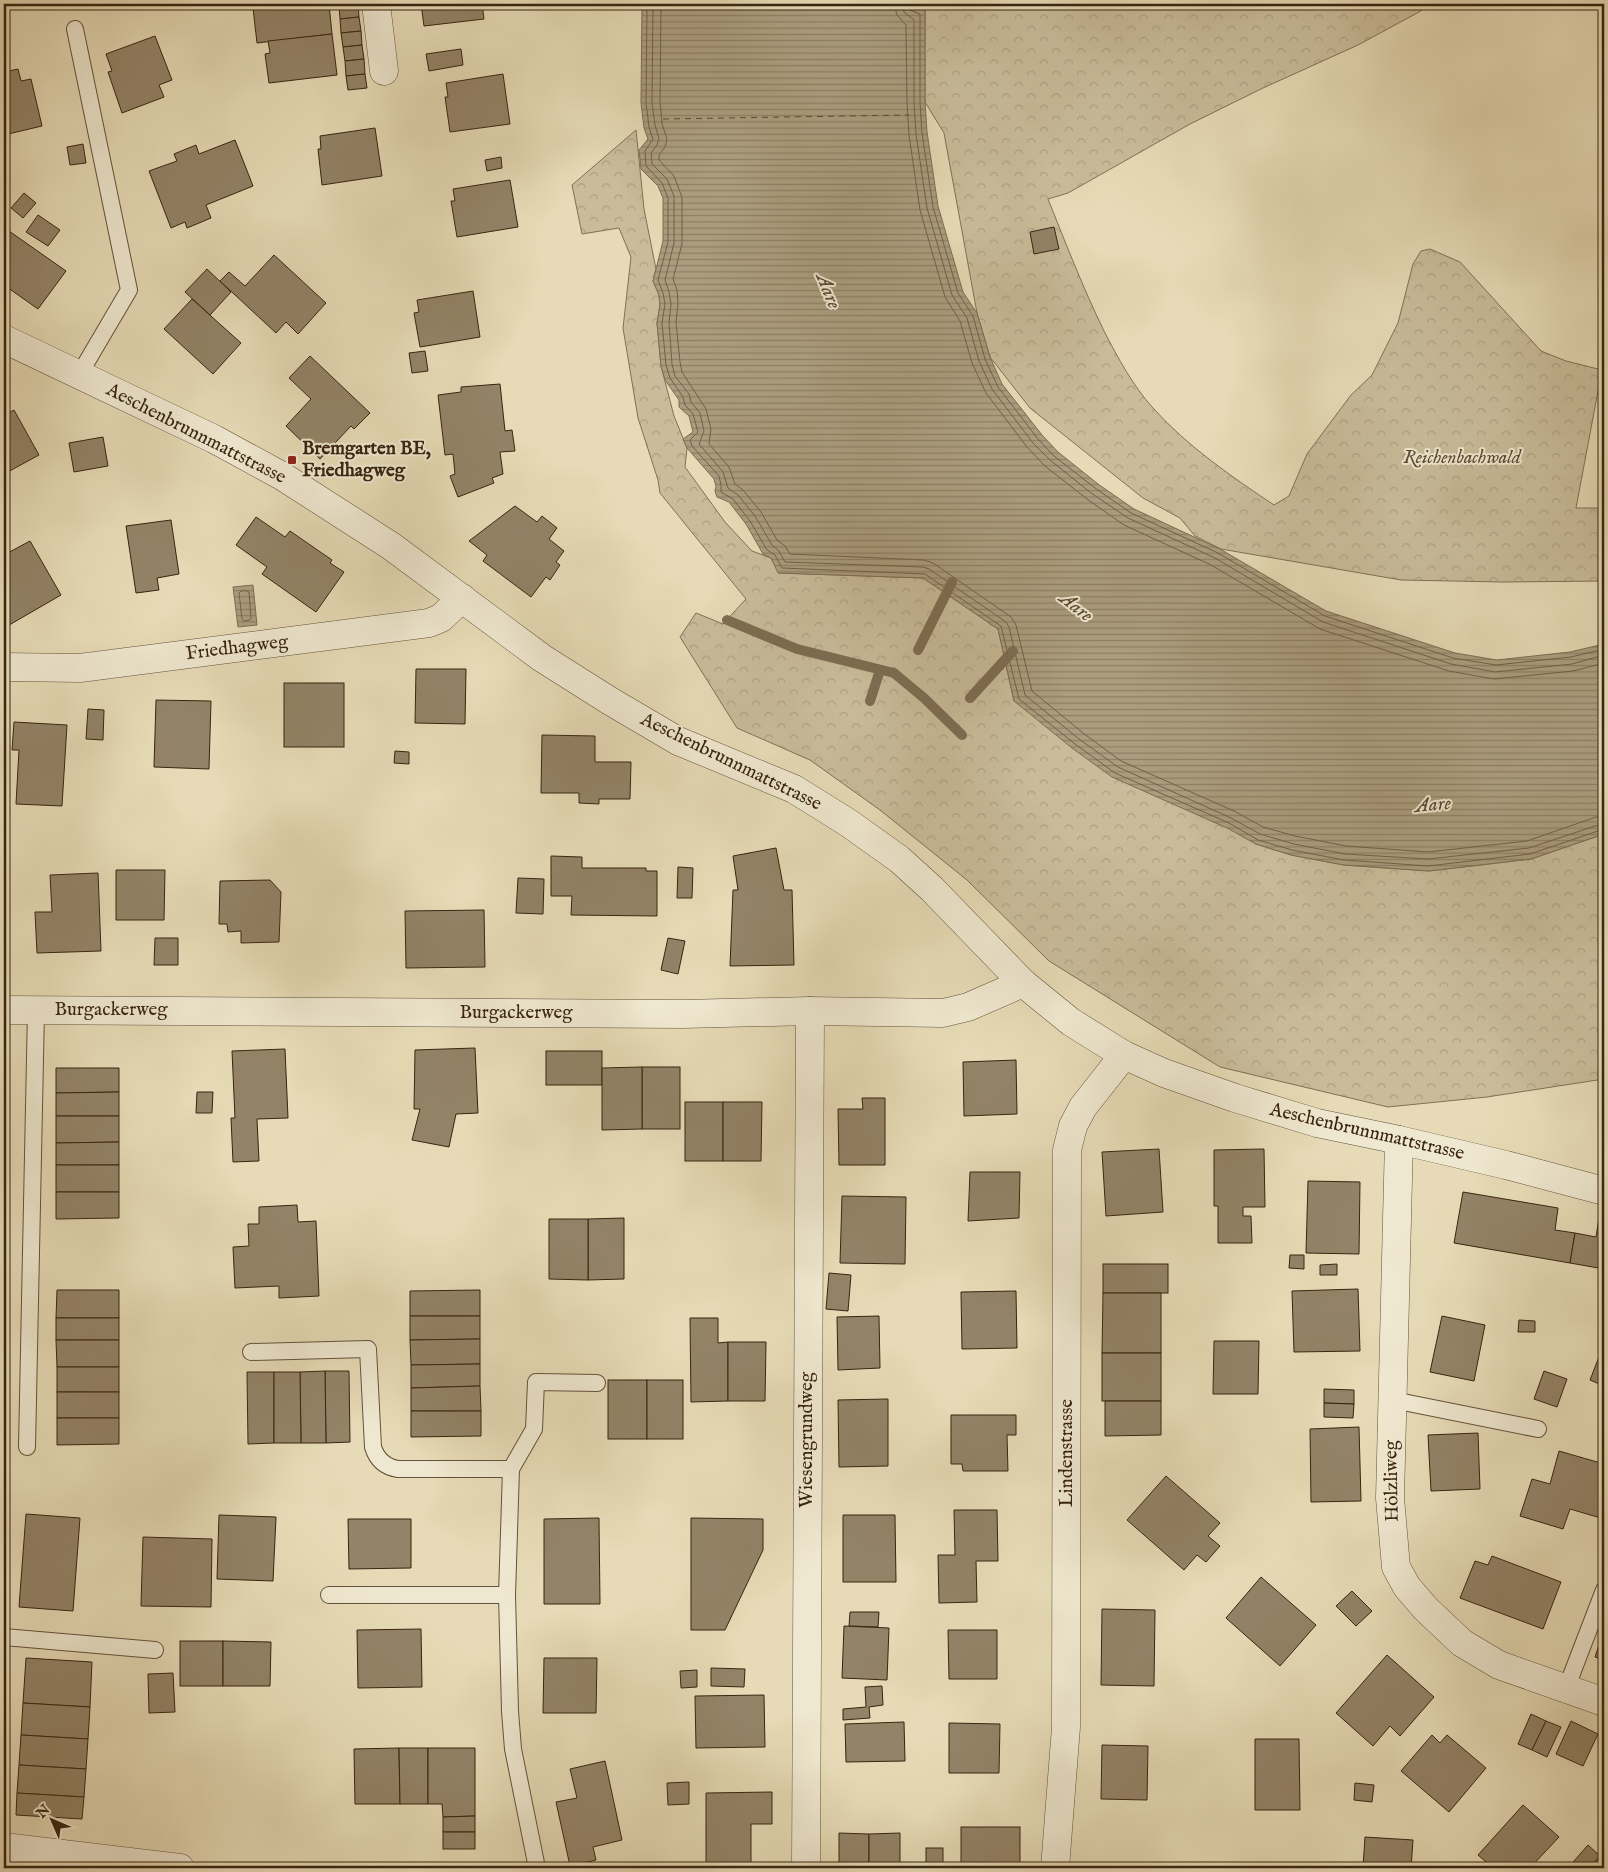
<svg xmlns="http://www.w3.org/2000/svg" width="1608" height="1872" viewBox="0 0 1608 1872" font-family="'IM FELL English',serif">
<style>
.forest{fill:url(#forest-crowns);stroke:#817056}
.water{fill:url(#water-rules);stroke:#7d6d52}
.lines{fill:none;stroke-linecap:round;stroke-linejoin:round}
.shore{stroke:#726048;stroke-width:1}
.stream{stroke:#7d6d52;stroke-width:10}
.ferry{stroke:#5b4832;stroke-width:1;stroke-dasharray:6 5;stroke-linecap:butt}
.building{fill:#938367;stroke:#392411}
.service-casing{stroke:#64523a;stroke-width:18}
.minor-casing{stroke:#64523a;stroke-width:29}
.tertiary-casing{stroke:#64523a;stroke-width:29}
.service{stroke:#efe8d0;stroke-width:16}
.minor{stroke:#efe8d0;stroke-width:28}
.tertiary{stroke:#efe8d0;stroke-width:28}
.poi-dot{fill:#8f2418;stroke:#efe8d0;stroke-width:2}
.labels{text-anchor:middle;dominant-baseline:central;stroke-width:4;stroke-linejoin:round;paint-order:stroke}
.street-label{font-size:19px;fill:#392411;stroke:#efe8d0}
.poi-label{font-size:19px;font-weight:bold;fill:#392411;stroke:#efe8d0;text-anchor:start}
.park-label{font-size:19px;font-style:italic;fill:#5d4a33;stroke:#efe8d0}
.water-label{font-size:20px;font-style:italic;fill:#5b4832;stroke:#efe8d0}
</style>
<defs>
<pattern id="forest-crowns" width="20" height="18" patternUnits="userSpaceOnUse" patternTransform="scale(1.25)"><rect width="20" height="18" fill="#c9bc9a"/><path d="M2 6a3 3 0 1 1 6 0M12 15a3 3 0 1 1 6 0" fill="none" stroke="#ada184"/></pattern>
<pattern id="water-rules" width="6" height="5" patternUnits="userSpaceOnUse" patternTransform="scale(1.25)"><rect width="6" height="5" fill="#ab9d7e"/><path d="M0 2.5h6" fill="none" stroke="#8c8066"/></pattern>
</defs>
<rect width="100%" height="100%" fill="#e6dbb6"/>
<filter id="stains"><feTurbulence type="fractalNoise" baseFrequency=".004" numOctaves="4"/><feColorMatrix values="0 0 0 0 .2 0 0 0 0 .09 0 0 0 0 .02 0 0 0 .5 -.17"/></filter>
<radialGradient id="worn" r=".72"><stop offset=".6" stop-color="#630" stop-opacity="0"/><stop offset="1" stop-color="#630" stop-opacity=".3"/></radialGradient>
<g class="forest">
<path d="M925 4H1430L1419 12 1358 45 1263 88 1190 124 1068 193 1048 199C1066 244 1083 288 1104 331 1118 358 1133 386 1153 408 1187 446 1232 477 1274 505L1289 496 1307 454 1351 395 1372 375 1398 323 1413 264 1421 251 1430 249 1460 262 1541 351 1566 361 1602 370 1576 508H1604V581L1503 582 1401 580 1221 549 1195 536 1180 518 1143 498 1030 408 990 357 977 313 944 133 925 102Z"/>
<path d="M636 130 644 209 656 269 653 281 659 295 660 305 657 323 661 366 674 416 687 448 685 467 725 522 752 551 771 558 779 573 923 578 998 629 1014 701 1256 844 1291 855 1344 865 1429 871 1531 859 1604 834V1079L1487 1097 1388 1107 1220 1067 1049 961 967 880 880 810 810 760 737 728 680 637 696 613 723 624 746 599 660 493 658 480 638 418 623 328 631 257 619 228 582 234 572 185Z"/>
</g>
<g class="water">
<path d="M642 4H911L915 7H925V102L927 132 938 206 963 292 977 313 990 357 1002 384 1042 435 1058 452 1098 484 1134 509 1220 549 1326 611 1455 653 1497 660 1570 652 1604 644V834L1531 859 1429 871 1344 865 1291 855 1256 844 1227 828 1112 777 1072 748 1014 701 998 629 923 578 778 573 771 558 763 554 746 524 729 502 717 497 715 491 716 486 714 479 687 448 683 439 693 432 689 416 679 407V400L665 380 661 366 657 323 660 305 659 295 653 281 663 241V198L658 186 641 169 639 150 648 139 644 128 641 103Z"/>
<path d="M253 585 257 625 238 627 233 587Z"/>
</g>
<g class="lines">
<g class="shore">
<path d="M647 4 646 103 649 127 653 139 645 151 646 166 662 183 668 198V242L658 280 663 293 665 304 662 323 666 365 670 378 683 397 685 405 693 414 698 432 690 440 692 446 719 476 721 485V492L733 499 750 521 767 550 775 555 782 568 925 574 1001 626 1019 699 1075 744 1115 773 1229 823 1258 840 1292 850 1344 860 1428 866 1530 854 1604 829"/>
<path d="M653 4 652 103 655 125 659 139 657 145 651 153 652 164 667 179 674 196V243L665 280 669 292 671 304 669 323 672 364 675 376 689 394 691 402 700 413 704 431 699 444 723 472 728 488 738 495 755 516 772 545 779 551 785 562 923 567 929 569 1006 622 1009 627 1025 695 1079 739 1118 767 1231 818 1260 834 1294 844 1345 854 1428 859 1529 848 1604 823"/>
<path d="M661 4 660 102 662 124 667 139 665 147 659 155V160L674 176 682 197V244L673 279 677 290 678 303 676 323 680 362 682 372 706 409 711 429 709 444 729 467 735 484 743 490 761 512 777 540 785 546 790 554 924 560 933 563 1011 617 1016 625 1032 691 1083 733 1121 761 1234 811 1263 827 1295 836 1346 846 1428 852 1527 841 1596 817 1604 816"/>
<path d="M894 4 897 15 906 25 907 103 909 135 920 210 945 297 960 321 972 363 986 393 1027 447 1045 466 1087 499 1124 525 1211 565 1320 629 1449 671 1494 679 1573 671 1604 663"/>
<path d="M902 4 904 12 914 20V103L916 134 927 208 952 295 967 318 979 361 992 389 1033 443 1050 460 1091 493 1128 518 1215 558 1323 622 1451 664 1495 672 1572 664 1604 655"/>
<path d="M908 4 910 10 920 14V103L922 133 933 207 958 293 973 316 985 359 998 387 1038 439 1054 456 1095 488 1131 513 1218 553 1325 616 1453 658 1496 665 1571 657 1604 649"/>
<path d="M247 591 249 592 251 618 250 620 244 621 242 619 239 593 241 591Z"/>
</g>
<g class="stream">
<path d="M727 620 797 649 894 673 924 698 962 735"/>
<path d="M918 650 952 582"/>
<path d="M970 698 1013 651"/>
<path d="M870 701 880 670"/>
</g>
<path class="ferry" d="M663 119 909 115"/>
</g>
<g class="building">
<path d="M285 4H329L332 34 257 43 253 8Z"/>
<path d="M358 4 359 17 340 19 339 5Z"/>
<path d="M421 4H482L484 19 424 26Z"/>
<path d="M359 17 361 31 341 33 340 19Z"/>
<path d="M361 31 362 45 343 47 341 33Z"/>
<path d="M332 34 337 75 269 83 265 54 270 53 268 41Z"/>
<path d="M155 36 172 80 159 85 164 97 122 113 108 72 112 71 106 54Z"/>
<path d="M362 45 364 59 345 61 343 47Z"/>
<path d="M461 49 463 65 429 71 426 54Z"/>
<path d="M364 59 365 74 346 76 345 61Z"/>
<path d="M18 69 21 81 31 79 42 126 4 135V72Z"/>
<path d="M365 74 367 88 348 90 346 76Z"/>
<path d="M503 74 510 124 450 132 445 97H448L446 83Z"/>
<path d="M375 128 382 176 322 185 318 149H321L320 136Z"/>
<path d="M235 140 253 186 206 205 211 218 187 228 185 222 171 228 149 171 177 161 174 154 196 145 199 154Z"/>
<path d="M83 144 86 163 70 165 67 147Z"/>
<path d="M501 157 502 168 487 171 485 160Z"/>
<path d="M510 180 518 227 457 237 451 201H455L453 189Z"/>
<path d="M24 193 36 203 23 218 11 208Z"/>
<path d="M38 215 60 230 48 246 26 232Z"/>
<path d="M1054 227 1059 249 1034 254 1030 232Z"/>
<path d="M9 231 66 271 38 309 4 285V238Z"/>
<path d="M274 255 326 303 298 334 286 322 276 333 220 281 229 272 245 286Z"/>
<path d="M207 269 231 292 210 315 185 292Z"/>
<path d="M473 291 480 337 420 347 414 313 419 312 417 300Z"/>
<path d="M192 299 241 343 213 374 164 329Z"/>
<path d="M425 351 428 371 412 373 409 353Z"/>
<path d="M310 356 370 413 354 429 351 426 320 459 286 426 311 399 289 378Z"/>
<path d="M500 384 505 431 512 430 515 451 500 452 503 474 492 478 494 483 458 497 450 476 455 474 453 454 445 455 438 395 461 392V387Z"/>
<path d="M14 410 39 455 4 474V415Z"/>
<path d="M103 437 108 466 74 472 69 443Z"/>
<path d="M515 506 537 522 542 516 557 528 549 539 564 551 556 562 560 565 550 580 546 577 531 597 483 561 487 555 469 541Z"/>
<path d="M256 517 285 537 290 531 332 560 330 563 344 572 316 612 262 574 267 567 236 545Z"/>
<path d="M171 520 179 574 157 578 159 590 136 593 126 526Z"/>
<path d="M30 541 61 595 4 628V555Z"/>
<path d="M416 669H466L465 724 415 723Z"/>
<rect x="284" y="683" width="60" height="64"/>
<path d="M156 700 211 701 209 769 154 767Z"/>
<path d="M88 709 104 710 103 740 86 739Z"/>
<path d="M14 722 67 725 62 806 16 804 19 750H12Z"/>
<path d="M542 735 595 736V762H631L630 799H599V804L579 803V793H541Z"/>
<path d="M395 751 409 752V764L394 763Z"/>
<path d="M776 848 784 890H792L794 965 730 966 733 890H738L733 856Z"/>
<path d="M551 856 582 857V868H646V871H657V916L571 915 572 896H551Z"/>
<path d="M678 867 693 868 692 898H677Z"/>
<path d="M116 870H165L164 920H116Z"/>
<path d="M98 873 101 951 37 953 35 912H52L50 875Z"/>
<path d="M518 878 544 879 543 914 516 913Z"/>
<path d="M270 880 281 892 279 942 241 943V931L228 932 227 924H219L220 881Z"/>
<path d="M484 910 485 967 406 968 405 911Z"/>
<path d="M155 938H178V965H154Z"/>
<path d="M668 938 685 941 678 974 661 970Z"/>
<path d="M475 1048 478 1113 456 1114 449 1147 412 1140 420 1109H414L415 1050Z"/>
<path d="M285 1049 288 1118 257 1119 259 1161 233 1162 231 1118H235L232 1051Z"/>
<rect x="546" y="1051" width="56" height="34"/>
<path d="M1016 1060 1017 1114 964 1116 963 1062Z"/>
<rect x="642" y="1067" width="38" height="62"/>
<path d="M642 1067V1129L602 1130V1068Z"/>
<path d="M56 1068H119V1092L56 1093Z"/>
<path d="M119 1092V1116H56V1093Z"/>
<path d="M197 1092H213L212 1113H196Z"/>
<path d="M862 1098H885V1165H839L838 1109H863Z"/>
<rect x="685" y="1102" width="38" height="59"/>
<path d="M723 1102H762L761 1161H723Z"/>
<path d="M56 1116H119V1142L56 1143Z"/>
<path d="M119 1142V1165H56V1143Z"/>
<path d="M1159 1149 1163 1212 1106 1216 1102 1152Z"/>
<path d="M1264 1149 1265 1207H1243V1216H1251L1252 1243H1218V1206H1214V1150Z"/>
<rect x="56" y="1165" width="63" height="27"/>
<path d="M970 1172H1020L1019 1218 968 1221Z"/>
<path d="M1308 1181 1360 1182 1359 1254 1306 1253Z"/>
<path d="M56 1192H119V1218L56 1219Z"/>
<path d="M1463 1192 1558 1208 1555 1230 1575 1233 1570 1263 1454 1243Z"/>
<path d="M842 1196 906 1197 905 1264 840 1263Z"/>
<path d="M297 1205 298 1222 316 1221 319 1296 279 1298V1286L235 1288 233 1247 249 1246 248 1224H259V1207Z"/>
<path d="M624 1218V1279L588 1280V1219Z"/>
<path d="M1599 1218 1604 1219V1269L1570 1263 1575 1233 1596 1237Z"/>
<path d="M549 1219H588V1280L549 1279Z"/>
<path d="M1290 1255H1304V1269L1289 1268Z"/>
<rect x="1103" y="1264" width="65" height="29"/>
<path d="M1337 1264V1275H1320V1265Z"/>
<path d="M829 1273 851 1275 848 1311 826 1309Z"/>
<path d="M1358 1289 1360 1351 1294 1352 1292 1291Z"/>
<path d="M57 1290H119V1318H56Z"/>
<path d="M480 1290V1316H410V1291Z"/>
<path d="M1016 1291 1017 1348 962 1349 961 1292Z"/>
<path d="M1103 1293H1161V1353H1102Z"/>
<path d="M410 1316H480V1339L410 1340Z"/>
<path d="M879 1316 880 1368 838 1370 837 1317Z"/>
<path d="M1442 1316 1485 1325 1474 1381 1430 1372Z"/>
<rect x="56" y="1318" width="63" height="22"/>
<path d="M690 1318H718V1343L728 1342V1401L691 1402Z"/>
<path d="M1519 1320 1535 1321V1332H1518Z"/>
<path d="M480 1339V1364L411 1365 410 1340Z"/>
<path d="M56 1340H119V1367H57Z"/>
<path d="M1214 1341H1259L1258 1394H1213Z"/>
<path d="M728 1342H766L765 1401H728Z"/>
<path d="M1604 1344V1386L1590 1380Z"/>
<rect x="1102" y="1353" width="59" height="48"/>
<path d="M480 1364V1386L411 1388V1365Z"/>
<rect x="57" y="1367" width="62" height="25"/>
<path d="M325 1371H349L350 1442 326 1443Z"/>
<path d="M325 1371 326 1443H301L300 1372Z"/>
<path d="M1544 1371 1567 1379 1557 1407 1534 1399Z"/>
<path d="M247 1372H274V1443L248 1444Z"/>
<path d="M274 1372H300L301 1443H274Z"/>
<rect x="608" y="1380" width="39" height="59"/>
<rect x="647" y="1380" width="36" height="59"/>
<path d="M480 1386 481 1411H411V1388Z"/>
<path d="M1324 1389 1354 1390V1404L1324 1403Z"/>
<rect x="57" y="1392" width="62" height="26"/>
<path d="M888 1399V1466L839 1467 838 1400Z"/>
<path d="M1105 1401H1161V1435L1105 1436Z"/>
<path d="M1324 1403 1354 1404 1353 1418 1324 1417Z"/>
<path d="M411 1411H481V1436L411 1437Z"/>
<path d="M951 1415H1016V1435H1007L1008 1471H963L962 1464H951Z"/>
<path d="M57 1418H119V1444L57 1445Z"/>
<path d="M1359 1427 1361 1501 1311 1502 1310 1429Z"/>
<path d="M1478 1433 1480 1489 1431 1491 1428 1435Z"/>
<path d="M1559 1451 1604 1464V1519L1570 1509 1563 1529 1520 1516 1532 1479 1550 1484Z"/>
<path d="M1166 1476 1220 1523 1208 1536 1220 1546 1206 1562 1197 1555 1184 1570 1127 1520Z"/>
<path d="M954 1510H997L998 1561H976L977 1602 939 1603 938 1555H955Z"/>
<path d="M26 1514 80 1518 73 1611 19 1607Z"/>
<path d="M219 1515 276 1517 273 1581 217 1579Z"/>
<path d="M843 1515H895L896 1582H843Z"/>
<path d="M599 1518 600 1604H544V1519Z"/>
<path d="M691 1518 763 1519V1550L725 1630H691Z"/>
<path d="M348 1519H411V1568L349 1569Z"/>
<path d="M143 1537 212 1539 211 1607 141 1606Z"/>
<path d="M1492 1556 1561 1582 1543 1629 1460 1598 1475 1561 1488 1565Z"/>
<path d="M1261 1577 1316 1625 1280 1666 1226 1618Z"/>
<path d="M1352 1591 1372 1611 1356 1626 1336 1606Z"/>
<path d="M1102 1609 1155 1610 1154 1686 1101 1685Z"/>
<path d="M850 1612H879L878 1627 849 1626Z"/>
<path d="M844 1626 889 1628 887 1680 842 1678Z"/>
<path d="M421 1629 422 1687 358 1688 357 1630Z"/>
<path d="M948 1630H997V1679H949Z"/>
<path d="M1604 1630V1660L1595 1657Z"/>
<rect x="180" y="1641" width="43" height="45"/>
<path d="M223 1641 271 1642 270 1686H223Z"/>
<path d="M1387 1655 1434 1697 1400 1736 1390 1726 1373 1746 1336 1713Z"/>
<path d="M26 1658 92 1662 90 1707 23 1703Z"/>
<path d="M544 1658H597L596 1713H543Z"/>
<path d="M711 1668 745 1669 744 1687 711 1686Z"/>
<path d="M697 1670V1687L681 1688 680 1671Z"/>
<path d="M173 1673 175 1712 149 1713 148 1674Z"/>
<path d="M882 1686 883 1705 869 1707 870 1718 843 1720V1709L866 1707 865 1687Z"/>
<path d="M764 1695 765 1747 696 1748 695 1696Z"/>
<path d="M23 1703 90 1707 88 1739 21 1735Z"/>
<path d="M1531 1714 1546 1721 1532 1750 1518 1744Z"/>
<path d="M1546 1721 1561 1727 1547 1757 1532 1750Z"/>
<path d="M1571 1721 1598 1734 1583 1766 1556 1754Z"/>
<path d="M904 1722 905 1761 846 1762 845 1724Z"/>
<path d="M949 1723 1000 1724 999 1773H949Z"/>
<path d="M21 1735 88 1739 86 1769 19 1765Z"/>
<path d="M1432 1735 1440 1743 1447 1735 1486 1768 1449 1812 1401 1771Z"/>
<path d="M1255 1739H1299L1300 1810H1255Z"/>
<path d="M1102 1745 1148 1746 1147 1800 1101 1799Z"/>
<path d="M399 1748 400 1804H355L354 1749Z"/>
<path d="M399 1748H428V1804H400Z"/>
<path d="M428 1748H475V1816L443 1817 442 1804H428Z"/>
<path d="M605 1761 622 1840 593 1847 596 1860 570 1866 556 1802 577 1798 570 1769Z"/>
<path d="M19 1765 86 1769 84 1797 17 1793Z"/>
<path d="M689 1782V1804L668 1805 667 1783Z"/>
<path d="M1355 1783 1374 1785 1372 1802 1354 1800Z"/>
<path d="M772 1792V1824H751V1868H706V1793Z"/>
<path d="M17 1793 84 1797 82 1819 16 1815Z"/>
<path d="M1523 1805 1559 1837 1530 1868H1493L1478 1855Z"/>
<path d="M475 1816V1832H443V1817Z"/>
<rect x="961" y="1827" width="59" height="41"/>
<rect x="443" y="1832" width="32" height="17"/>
<path d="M839 1833 869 1834V1868H839Z"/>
<path d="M900 1833V1868H869V1834Z"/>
<path d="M1365 1837 1413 1840 1411 1868H1363Z"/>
<path d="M1588 1845 1600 1856 1589 1868H1568Z"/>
<rect x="926" y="1848" width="17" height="20"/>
<path d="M1600 1856 1604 1860V1868H1589Z"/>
</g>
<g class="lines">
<defs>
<g id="service">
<path d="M75 29 129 290 79 375"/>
<path d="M251 1352 368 1349 373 1447C377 1460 385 1467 398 1469H511L507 1595 510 1711 513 1749 537 1868"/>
<path d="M1393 1400 1538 1429"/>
<path d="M27 1447 36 1010"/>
<path d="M511 1469 534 1429 536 1382 597 1383"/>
<path d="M329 1595H507"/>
<path d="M4 1637 155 1650"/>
<path d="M1566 1689 1604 1590"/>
</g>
<g id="minor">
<path d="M376 4 384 71"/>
<path d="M4 667 80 668 429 623 441 618 462 598"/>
<path d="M4 1010 683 1014 810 1011 943 1013 968 1007 1023 983"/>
<path d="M1399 1140 1390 1498 1396 1567 1407 1587 1426 1609 1462 1643 1499 1665 1604 1702"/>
<path d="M4 1847 180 1868"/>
<path d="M806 1868 810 1011"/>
<path d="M1055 1868 1066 1727 1067 1150 1073 1126 1083 1107 1124 1055"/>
</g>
<path id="tertiary" d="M4 339 214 439 282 476 391 546 542 658 610 701 678 741 794 789 847 822 899 859 932 889 1023 983 1071 1022 1124 1055 1164 1073 1235 1098 1317 1123 1399 1140 1506 1165 1604 1191"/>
</defs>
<use href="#service" class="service-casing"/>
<use href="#minor" class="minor-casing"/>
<use href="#tertiary" class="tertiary-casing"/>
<use href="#service" class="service"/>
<use href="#minor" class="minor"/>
<use href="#tertiary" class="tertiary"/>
</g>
<rect class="poi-dot" x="287" y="455" width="10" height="10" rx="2.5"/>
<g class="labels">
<g class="street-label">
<text transform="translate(196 434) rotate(27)">Aeschenbrunnmattstrasse</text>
<text transform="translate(237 648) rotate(-7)">Friedhagweg</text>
<text transform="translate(731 762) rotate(26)">Aeschenbrunnmattstrasse</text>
<text x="111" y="1010">Burgackerweg</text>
<text x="516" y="1013">Burgackerweg</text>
<text transform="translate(1367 1132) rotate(13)">Aeschenbrunnmattstrasse</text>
<text transform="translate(807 1440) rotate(-90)">Wiesengrundweg</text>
<text transform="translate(1067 1453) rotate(-90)">Lindenstrasse</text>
<text transform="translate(1392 1481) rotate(-91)">Hölzliweg</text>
</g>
<g class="poi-label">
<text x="302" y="449">Bremgarten BE,<tspan x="302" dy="22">Friedhagweg</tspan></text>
</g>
<g class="park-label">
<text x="1462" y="458">Reichenbachwald</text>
</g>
<g class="water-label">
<text transform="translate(828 291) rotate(68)">Aare</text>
<text transform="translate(1076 607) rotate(38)">Aare</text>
<text transform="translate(1433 805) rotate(-5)">Aare</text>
</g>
</g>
<rect width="1608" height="1872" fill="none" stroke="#e6dbb6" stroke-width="20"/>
<rect x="5" y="5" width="1598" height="1862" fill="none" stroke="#392411" stroke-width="2.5"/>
<rect x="10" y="10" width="1588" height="1852" fill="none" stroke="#392411"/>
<g transform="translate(52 1820) rotate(315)" stroke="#efe8d0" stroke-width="4" paint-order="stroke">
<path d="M0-4L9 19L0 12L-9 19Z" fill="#392411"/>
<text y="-8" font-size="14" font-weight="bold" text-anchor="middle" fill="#392411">N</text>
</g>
<rect width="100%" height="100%" filter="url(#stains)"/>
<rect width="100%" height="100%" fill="url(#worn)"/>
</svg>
